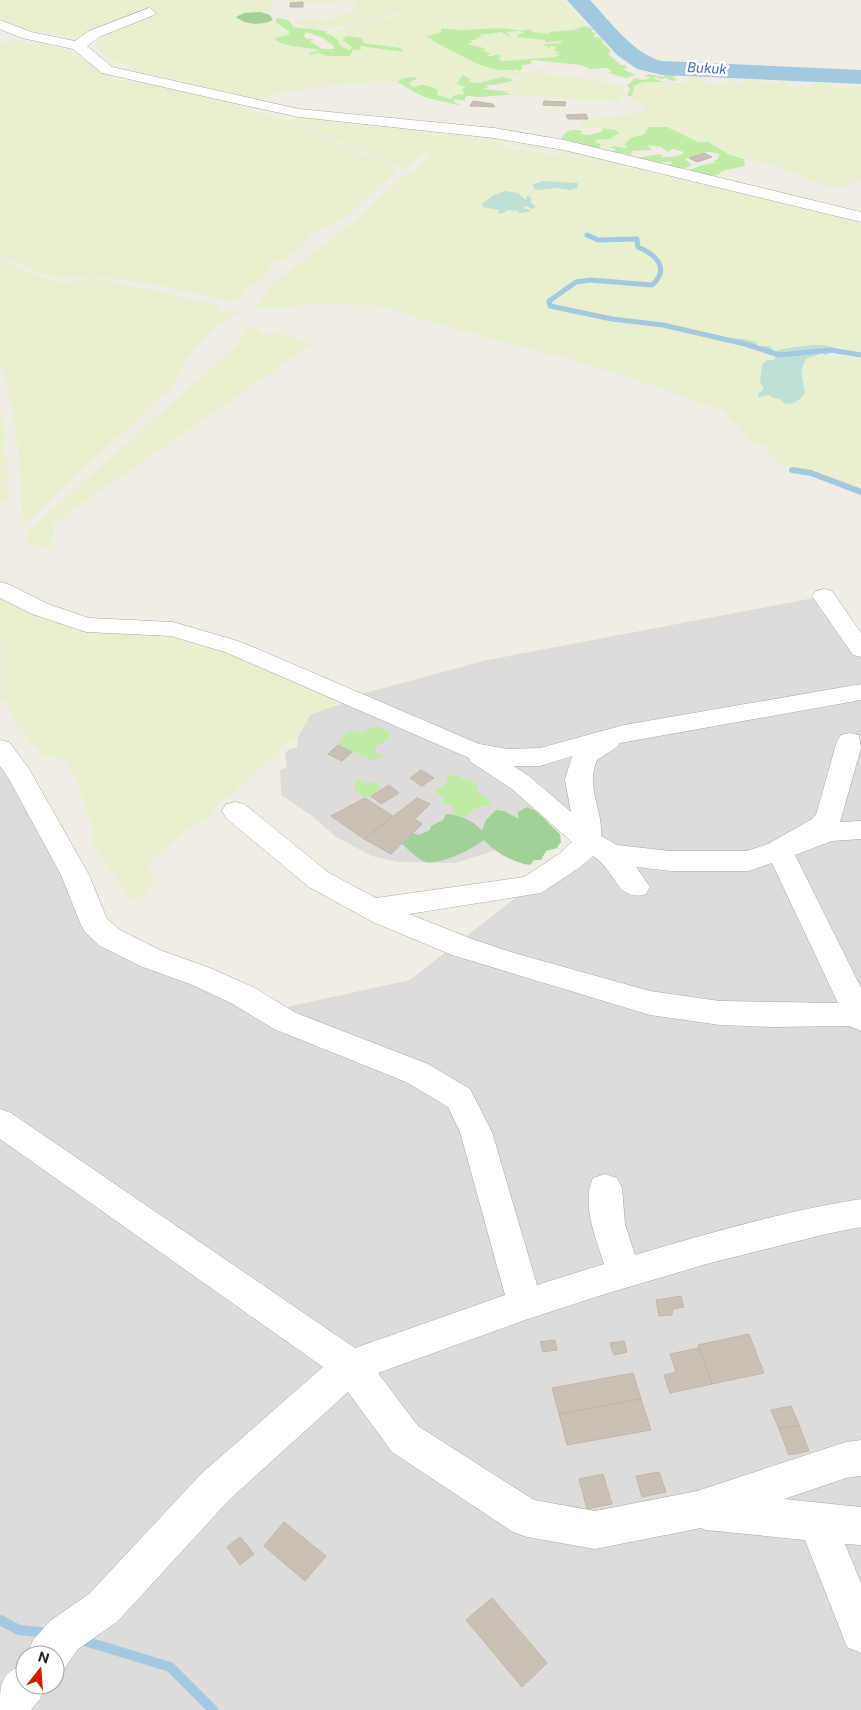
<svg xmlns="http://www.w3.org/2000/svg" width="861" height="1710" viewBox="0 0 861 1710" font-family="'Public Sans',sans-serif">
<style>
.residential{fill:#dddcdb;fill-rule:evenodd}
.farmland{fill:#e8f0cf}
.grass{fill:#c0eca8;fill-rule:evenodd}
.forest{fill:#a0d197}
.wetland{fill:#c0dfd5}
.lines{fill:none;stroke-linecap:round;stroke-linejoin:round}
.stream-far2{stroke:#a3c9e0;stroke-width:5}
.stream-far1{stroke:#a3c9e0;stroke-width:6}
.stream{stroke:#a3c9e0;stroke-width:10}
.river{fill:#a3c9e0;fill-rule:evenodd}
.building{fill:#c8c1b7;stroke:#c2b6a6}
.street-casing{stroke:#a6a6a6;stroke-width:1}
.street{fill:#fff;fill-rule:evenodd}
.labels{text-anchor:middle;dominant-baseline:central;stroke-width:5;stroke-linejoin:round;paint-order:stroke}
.far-water-label{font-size:14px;font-style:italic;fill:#466db3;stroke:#fff}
</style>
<rect width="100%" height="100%" fill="#f0eee4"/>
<path class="residential" d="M824 596 861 650V1710H0V748L95 925 277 1009 410 980 531 886 582 851 559 815 497 850 455 863 398 862 372 856 336 837 312 816 281 795 280 770 287 767 285 753 290 749 297 748 298 737 311 714 341 704 350 697 487 660ZM25 1655H55V1685H25Z"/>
<g class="farmland">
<path d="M0 0H274L270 13H244L238 18 255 24 276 20 289 31V34L274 41 281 44 301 46 321 50 316 51V53L328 56H345L353 50 361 49 359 46 401 52V50L396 47 363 43 361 38 347 36 348 44 352 47 350 50 347 49 340 46 338 39 325 32H337L348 26 410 13 395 14 330 29H310L298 25 292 21 301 18 323 20 334 18 354 10V5L358 3 352 1 288 3V0H559L571 9 587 26 574 30 550 32 551 34 547 35 530 30 518 34V37L545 40 546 42 561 41 562 42 561 43H548V46L556 47 558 51 563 52H557L560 56 556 57 512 61 499 60 501 56 496 55 485 56 484 52 480 49 483 47 468 44 475 38H480V35L485 34 501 32 506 36 511 34 507 32 509 31 516 32 498 28H480L475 31H442L433 36 431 40 477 64 497 70 525 72 539 70 547 72 519 78 502 77 480 83 468 82 471 78 462 75 457 84 467 88 463 91 465 94 451 99 436 95 437 89 429 85 420 84 415 87 403 79 397 82 377 81 328 86 274 94 258 99 215 91 134 70 135 68 133 67 115 62 107 57 104 58 102 56 105 54 96 48 100 35 150 9 127 16 81 36 73 37 25 29 0 20Z"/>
<path d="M18 41 28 43V45L37 44 35 42 71 52 96 67 107 75 105 77 200 94 291 122 394 168V173L343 219 312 233 303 245 288 257 271 264 269 266 270 269 261 279 245 289 242 295 236 300 229 301 158 285 108 278 70 277 67 279 43 274 0 255V42Z"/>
<path d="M540 74 590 79 621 86 624 89 619 102 607 100 510 95 505 94 501 89H506L502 87 504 84Z"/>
<path d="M683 76 697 77 698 79 706 81 705 83 721 86 729 84 726 79 732 78 735 83H740L747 79 775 83 782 81 792 83 786 85 789 87 804 86 819 95 809 88 814 86 815 84 813 83 827 82 831 87 835 88H858L856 86H861V181L852 182 841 188H830L776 166 728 154 708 142H698L689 137 658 127 630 138 624 145 627 147 626 148 613 146 611 148H600V144L595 142 596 139 605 140 619 131 580 126V122L618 115 631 114 644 110 645 107 631 99 636 84 647 82 679 83 691 80Z"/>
<path d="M300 115 422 127 499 143 510 147 476 145 524 150 612 164 815 209 861 226V352L836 348 830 345 796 346 775 351 744 339 718 337 776 356 762 376 760 383 764 389 759 397 769 395 784 401 805 393 801 370 806 359 822 353 834 357 841 356 861 359V489L852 487 810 470 787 467 778 462 767 451V446L752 443 723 411 651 385 576 361 436 324 378 305 314 304 254 309 264 298 270 286 357 219 407 173 410 175 430 155 429 153 422 154 405 170 289 119Z"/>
<path d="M478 135 504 136 709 182 480 138Z"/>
<path d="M0 258 29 273 51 280 65 283 90 279 110 281 218 305 220 309 215 314 242 310 216 326 184 361 172 388 148 406 145 413 107 446 21 528 24 521 21 501 18 446 7 383 0 365Z"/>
<path d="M245 326 257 329 262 334H283L312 344 54 523V532L51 548 27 544 26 533 241 342Z"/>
<path d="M0 409 5 434V443L2 452 5 454 8 459 6 462 10 480 6 486 10 495 6 501 0 504Z"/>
<path d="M0 597 81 626 178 638 206 645 293 679 341 704 311 714 298 737 285 744 229 797 220 802 208 818 189 828 146 865 154 875 152 884 144 895 133 902 92 843 93 830 77 780 65 762 57 757 44 755 33 746 26 735 17 727 7 702 1 701Z"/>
</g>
<g class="grass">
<path d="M278 18 288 20 293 26V27L327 31 326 34 331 35 340 42 338 43C340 46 347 49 350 50L352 47 342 40 347 36 361 38 364 43 400 48 404 52 360 46 361 50H353L350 56H328L318 53 310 55 309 53 320 50C306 47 284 47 274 39L289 34V31L277 23 275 19ZM305 32C317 35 323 37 334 46V49H322L310 41 314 39H307L303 35 306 34Z"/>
<path d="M584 26 594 29 591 32 597 33 594 35V37L602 38 603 43 611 51 608 54 616 60 615 62H619V65H625L628 68 622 69 636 75 626 78 608 73 612 71 607 68 590 69 580 65 533 60 530 61 532 64 521 65 523 66 520 71 517 70V68L515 70H497L477 64 433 41 431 38 425 37 441 32V29C449 28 456 31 464 30 483 29 503 26 520 31L531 29 532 32 551 34 548 32 574 30ZM520 31 524 33 518 34 517 37 545 40V42L561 41 562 42 560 43 543 44 551 49 549 46 556 47V49H553L555 51 563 52 555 53 560 55 556 57 505 61 499 60 501 56 496 54V55L486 57 490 54 480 49 485 50 484 48 468 44 472 43 471 40H477L475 38H481L480 35 501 32 511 37 507 32Z"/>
<path d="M649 74 663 77 666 75H676L677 76 672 77 677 80 672 81 666 78 661 79 656 77 653 78 664 82H643L634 86 632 96H627L630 88 627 86 635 78 643 80 651 78 644 76Z"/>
<path d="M462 75 471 79 468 82 480 83 502 77 512 79V81L494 85H486L489 87 484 89 503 91 510 95C499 95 491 96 481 97 474 98 472 94 465 97V101L454 99 455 103 462 104 458 105 424 97 397 82 404 78 415 77 417 79 410 82V85L415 87C424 83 430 86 438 90L437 95 451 99 455 95 465 94 462 89 466 87 457 84Z"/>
<path d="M649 127H667L698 142H708L728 154 744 159 745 166 722 171 718 175 708 176 690 170 699 166 719 162H712L718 159V156H721C711 147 696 156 685 159L692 165C685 169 676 170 668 165L672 163 671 162H663L660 164 623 156 642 157 659 154 663 155 661 157C668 157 680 157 684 152L672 149 668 152 661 147 647 145 652 150 633 151 631 153 632 155 623 153 617 154 614 152 616 149 611 148 613 146 626 148 627 147 624 145 630 138 644 134Z"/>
<path d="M601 128 616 130 619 133 609 139 596 140 595 142 600 144V149L560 141C566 129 571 129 583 131L580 134 589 135 601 132 603 129Z"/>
<path d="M373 727H378L389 733 390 737 375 748V753L382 752 380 755 385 757 373 760 338 745 345 734 353 730 360 733Z"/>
<path d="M449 775 460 776 463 780 469 779 479 786 476 793 486 796 485 800 491 801 490 805C486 806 480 806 477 808 465 814 469 821 454 814L452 805 442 803 444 799 435 791 445 785Z"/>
<path d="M358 780 372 783 378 782 381 790 365 798 356 792 354 783Z"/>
</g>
<g class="forest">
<path d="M260 12 270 15 273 20C263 25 247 26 236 17L244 13Z"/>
<path d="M527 807 536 811 560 834 561 842 557 848 546 851 541 860H534L530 865C512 862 496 853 484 840 472 849 438 867 423 861 416 858 408 849 402 844L413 833 419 835 430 830 431 826 443 820 446 814C460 815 473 820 482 831L486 820 496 810 504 811 519 819 518 812Z"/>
</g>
<g class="wetland">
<path d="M543 181 578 183V186L577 188 570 190 557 188 536 190 532 185Z"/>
<path d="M505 191 518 193 526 200 527 196H529L532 200 530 202 536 207 532 209 526 206 523 208 530 210 529 212 518 213 519 211 507 210 504 213 498 214 499 210C492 208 487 209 482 206V204L492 196Z"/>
<path d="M716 337 744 339 756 342 758 346H769L775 351C788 348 831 339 837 351L825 355 822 353 806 359 801 370 805 393C799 401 795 404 785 404L780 399 773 398 769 395 758 397 759 393 764 389 760 383 762 365 767 360H774L776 356Z"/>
</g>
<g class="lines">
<path class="stream-far2" d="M587 235 598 240 637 239 638 247C655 254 671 268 652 285L590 280 576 282 549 301 550 306 612 319 663 325 745 344 779 355 831 350 861 355"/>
<path class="stream-far1" d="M792 470 811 473 861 492"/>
<g class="stream">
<path d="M0 1620 19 1630 50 1633"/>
<path d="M78 1639 170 1667 213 1710"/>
</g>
<path class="river" d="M567 0H590C610 21 633 54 662 61L861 70V84L662 75 637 69 617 55Z"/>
</g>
<g class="building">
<path d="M303 2V7H290V3Z"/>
<path d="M473 101 493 104 495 107 470 106Z"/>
<path d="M544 101 566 102 565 106 543 105Z"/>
<path d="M586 114 588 119H568L566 115Z"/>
<path d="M704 153 712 157 697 162 689 158Z"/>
<path d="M338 745 352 752 342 761 328 754Z"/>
<path d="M421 770 434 778 422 786 410 778Z"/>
<path d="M389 785 399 793 381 804 371 796Z"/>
<path d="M365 798 393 816 364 839 331 816Z"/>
<path d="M417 798 430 804 415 819 422 824 391 854 364 839Z"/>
<path d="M681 1296 684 1307 673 1309 672 1315 659 1316 656 1300Z"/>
<path d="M749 1334 764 1373 712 1384 698 1345Z"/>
<path d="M555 1340 557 1350 543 1352 540 1342Z"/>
<path d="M624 1341 627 1352 614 1355 610 1343Z"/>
<path d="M699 1348 712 1384 670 1393 664 1375 676 1372 670 1354Z"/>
<path d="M633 1373 641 1399 559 1414 552 1388Z"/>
<path d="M641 1399 651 1430 567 1445 559 1414Z"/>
<path d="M791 1406 799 1425 779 1429 771 1410Z"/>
<path d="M799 1425 809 1451 789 1455 779 1429Z"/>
<path d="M659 1472 666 1492 642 1497 636 1476Z"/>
<path d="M603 1474 612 1504 587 1509 579 1479Z"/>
<path d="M284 1522 326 1556 305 1581 264 1546Z"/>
<path d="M240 1537 254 1554 240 1565 227 1547Z"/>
<path d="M492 1598 547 1663 522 1687 466 1620Z"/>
</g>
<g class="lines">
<defs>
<g id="street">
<path d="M149 8 156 12 154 15 99 37 87 46 112 67 299 109 494 128 564 140 861 212V222L564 150 494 138 299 117 234 103 102 73 73 49 22 38 0 29V20L31 32 75 41 89 31Z"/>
<path d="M0 582 8 584 48 604 89 618 173 622 241 642 479 744 508 749 540 748 624 725 861 684V700L620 743 617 747 597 760C585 787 603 809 601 836L617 845 670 851H747L768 844 812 819 816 815 837 741 841 735 850 733 859 735 861 748 840 822 861 821V839L832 841 795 855 861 988V1031L849 1026 772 1027 720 1025 650 1015 452 955 373 922 309 887 226 818 222 811 226 804 235 802 244 804 329 873 376 898 524 877 559 854 572 842 512 789 471 762 469 758 225 652 171 636 86 632 32 614 0 598ZM572 756 565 780 571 812 530 777 514 766H540ZM593 856C615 869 617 903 646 894L650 887 636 867 670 871H749L772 863 838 1003 720 1001 650 991 514 953 472 939 409 914 541 893 579 868Z"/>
<path d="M824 589 832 591 861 633V657L853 655 812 596 816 591Z"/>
<path d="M0 740 9 742 29 769 89 875 107 919 120 930 160 950 210 968 253 987 296 1013 428 1064 470 1089 492 1132 537 1285 604 1264C596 1238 581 1204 593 1178L605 1174 617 1178 622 1188 625 1224 635 1255C709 1233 784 1211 861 1199V1227L826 1234 710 1263 605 1294 525 1320 378 1373 418 1426 534 1500 595 1511 697 1491 846 1442 861 1440V1476L846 1478 784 1499 861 1507V1545L845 1544 861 1583V1653L847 1647 805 1540 706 1530 701 1528 595 1549 527 1537 513 1532 392 1452 348 1392 229 1500 117 1622 78 1649 63 1670 55 1673V1655H27L33 1640 50 1621 89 1594 201 1474 323 1367 0 1139V1109L11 1113 355 1348 505 1295 460 1132 448 1107 406 1082 274 1029 231 1003 190 984 140 966 100 946 85 932 81 925 61 875 9 779 0 766Z"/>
<path d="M25 1663V1685H45L40 1699 31 1710H0C0 1682 0 1675 25 1663Z"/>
</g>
</defs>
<use href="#street" class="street-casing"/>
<use href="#street" class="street"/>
</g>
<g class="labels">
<g class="far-water-label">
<text transform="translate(707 68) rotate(3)">Bukuk</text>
</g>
</g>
<g transform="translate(40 1670) rotate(17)"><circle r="24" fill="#ffffff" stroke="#a5a5a5"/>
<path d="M0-4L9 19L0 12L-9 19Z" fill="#cd1d00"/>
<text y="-8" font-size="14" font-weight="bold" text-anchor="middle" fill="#1f1f1f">N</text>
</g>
</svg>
